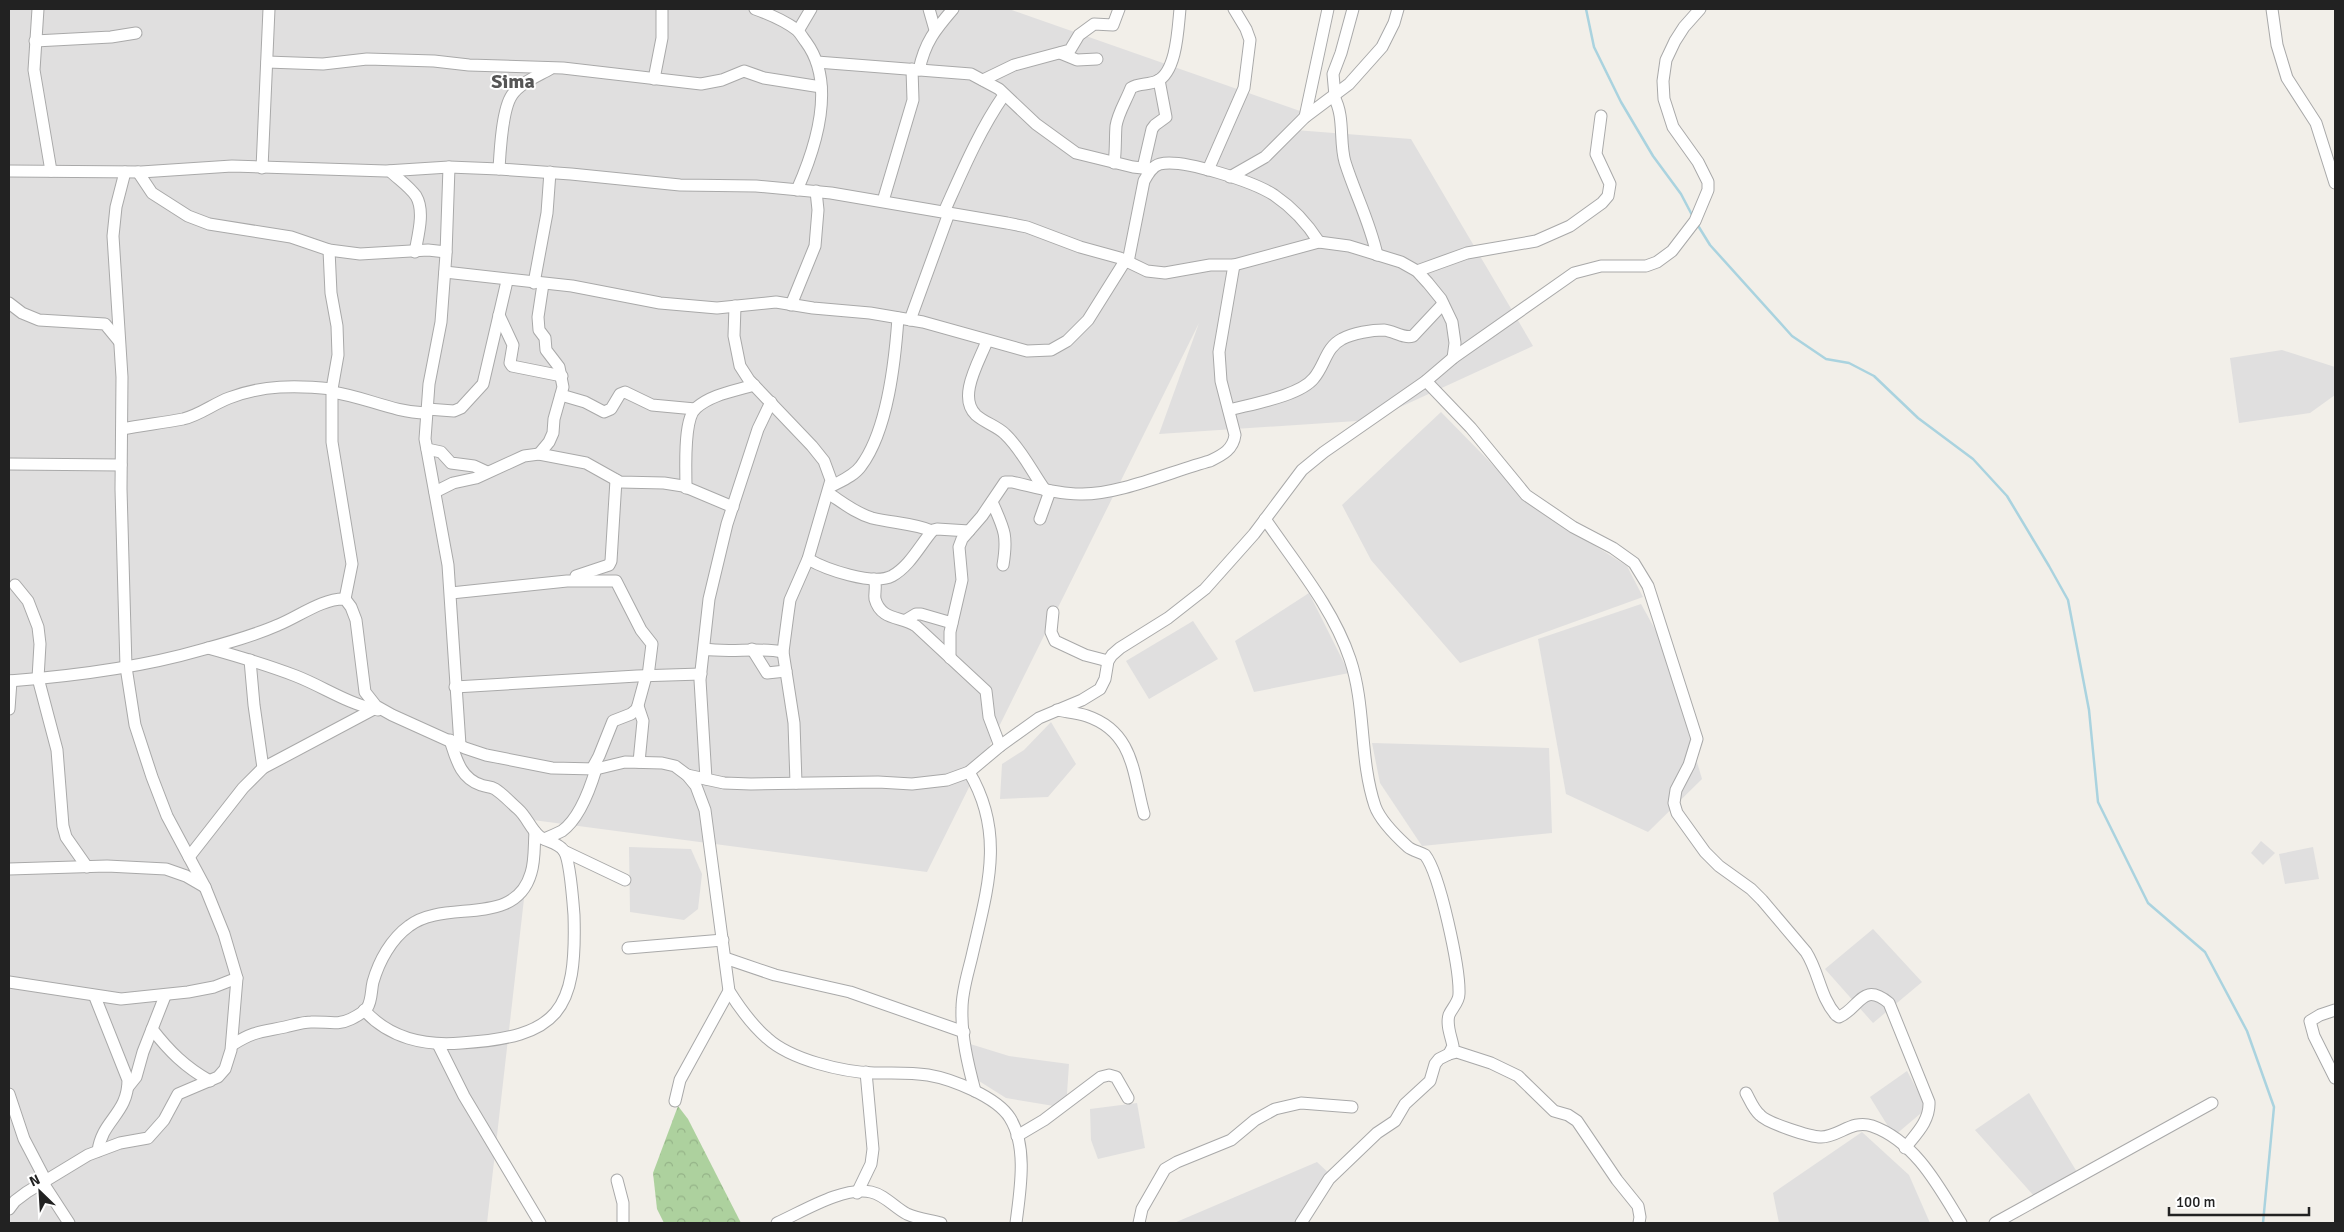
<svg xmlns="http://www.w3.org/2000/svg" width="2344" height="1232" viewBox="0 0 2344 1232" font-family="Signika,sans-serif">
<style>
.residential{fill:#e0dfdf}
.forest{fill:url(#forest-crowns)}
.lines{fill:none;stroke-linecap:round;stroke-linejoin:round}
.stream{stroke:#aad3df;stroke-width:2.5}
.minor-casing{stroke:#a9a9a9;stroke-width:13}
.minor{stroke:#fff;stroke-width:11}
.labels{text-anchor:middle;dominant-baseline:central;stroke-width:4;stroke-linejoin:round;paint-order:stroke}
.quarter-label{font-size:20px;font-weight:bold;fill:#555;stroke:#fff}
</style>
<defs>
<pattern id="forest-crowns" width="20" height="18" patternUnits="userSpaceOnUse" patternTransform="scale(1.25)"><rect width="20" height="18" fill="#add19e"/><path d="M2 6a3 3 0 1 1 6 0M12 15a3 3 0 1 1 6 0" fill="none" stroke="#95b388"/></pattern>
</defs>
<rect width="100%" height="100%" fill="#f2efe9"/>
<g class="residential">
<path d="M9 9H1009L1303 112 1295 130 1411 139 1533 346 1372 420 1159 434 1199 323 927 872 533 820 487 1223H9Z"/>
<path d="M2282 350 2335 367V395L2310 413 2239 423 2230 358Z"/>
<path d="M1441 412 1534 507 1627 566 1643 597 1460 663 1371 560 1342 505Z"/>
<path d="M1309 593 1349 673 1254 692 1235 641Z"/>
<path d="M1641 604 1661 640 1702 779 1648 832 1566 794 1538 639Z"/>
<path d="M1193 621 1218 659 1149 699 1126 661Z"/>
<path d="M1051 722 1076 764 1048 797 1000 799 1002 764 1024 750Z"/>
<path d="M1372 743 1549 748 1552 833 1422 846 1380 783Z"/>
<path d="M2261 841 2275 853 2263 865 2251 853Z"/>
<path d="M629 847 691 849 702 874 698 909 684 920 630 912Z"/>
<path d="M2313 847 2319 879 2285 884 2279 854Z"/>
<path d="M1873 929 1922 982 1873 1023 1825 969Z"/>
<path d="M967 1043 1009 1056 1069 1064 1066 1108 1006 1098 971 1076 961 1061 963 1048Z"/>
<path d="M1907 1071 1927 1108 1894 1136 1870 1097Z"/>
<path d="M2029 1093 2077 1172 2034 1196 1975 1130Z"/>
<path d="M1137 1103 1145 1148 1098 1159 1091 1140 1090 1109Z"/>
<path d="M1862 1132 1909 1175 1930 1223H1779L1773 1193Z"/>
<path d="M1317 1162 1333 1177 1305 1223H1174Z"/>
</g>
<path class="forest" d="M678 1106 688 1119 741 1223H664L657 1209 653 1173Z"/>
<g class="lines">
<g class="stream">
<path d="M1586 9 1594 47 1621 102 1653 156 1681 194 1692 215"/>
<path d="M1697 224 1710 245 1792 336 1826 359 1849 363 1874 376 1918 418 1973 459 2007 496 2049 566 2068 600 2089 710 2098 802 2148 903 2205 952 2247 1031 2274 1107 2263 1223"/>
</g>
<defs>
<g id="minor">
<path d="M38 9 34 70 51 171"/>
<path d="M755 9C769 14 785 21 797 30 800 33 803 38 806 42 837 84 816 147 797 190"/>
<path d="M929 9 935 30"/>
<path d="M2272 9 2277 45 2287 78 2316 123 2335 183"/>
<path d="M798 31 811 9"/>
<path d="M35 41 111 37 136 33"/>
<path d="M1060 53 1077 60 1097 59"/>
<path d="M267 62 323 64 367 59 434 61 469 65 563 68 701 84 722 80 744 71 764 78 821 87"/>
<path d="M817 62 971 74 999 89 1036 124 1076 153 1133 167 1152 169"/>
<path d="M919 70C925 42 935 30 953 9"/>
<path d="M654 79 662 38V9"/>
<path d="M983 80 1014 65 1070 50 1079 35 1094 24 1113 25 1119 9"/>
<path d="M1335 96 1333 74 1341 53 1353 9"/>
<path d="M1334 97C1345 117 1339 141 1345 162 1355 194 1370 222 1377 255"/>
<path d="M1305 117 1328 9"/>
<path d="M1114 163C1116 150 1115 138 1116 126 1118 113 1126 101 1131 88 1138 83 1149 85 1157 81 1177 72 1178 27 1180 9"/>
<path d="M449 167 446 254 441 322 429 384 425 439 448 565 460 745"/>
<path d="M262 168 269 9"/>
<path d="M1143 168 1152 129 1155 125 1166 117 1159 80"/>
<path d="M499 169C500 152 502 109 512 95 520 83 538 76 550 69"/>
<path d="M1208 170 1244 88 1250 40 1246 29 1234 9"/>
<path d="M9 171 141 172 232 166 386 171 449 167 499 169 571 174 680 185 756 186 831 193 1007 223 1027 227 1080 247 1120 258 1147 271 1165 273 1210 265H1234L1319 242 1349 246 1401 262 1417 271 1428 283 1441 299 1452 322 1455 343 1453 358"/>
<path d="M390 171C398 179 409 186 416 196 425 211 418 235 415 252"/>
<path d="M138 172 152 193 188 216 209 224 291 237 329 250 360 254 428 250 446 252"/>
<path d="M1230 177 1265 157 1305 117 1349 84 1382 47 1394 23 1398 9"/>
<path d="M883 201 913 100 912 69"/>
<path d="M944 212C962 172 979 131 1004 95"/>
<path d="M329 250 331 293 337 326 338 355 332 389V442L352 564 345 599"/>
<path d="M1128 262 1144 181C1148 174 1152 166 1160 164 1182 158 1254 182 1274 195 1293 208 1307 223 1319 242"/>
<path d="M1417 271 1467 253 1536 241 1570 226 1602 203 1608 196 1610 184 1596 154 1601 116"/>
<path d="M445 272 572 286 660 303 717 308 776 302 813 308 870 313 923 322 1027 351 1051 350 1067 341 1088 320 1125 261"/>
<path d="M534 283 547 213 550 172"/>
<path d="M9 303 22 313 39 320 105 324 119 341"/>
<path d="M791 305 815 246 818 210 816 191"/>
<path d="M735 306 734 336 740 366 749 380 812 446 824 461 831 480 808 559 790 600 788 614 783 652 794 723 796 783"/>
<path d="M499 315 513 345 510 363 512 366 562 376"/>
<path d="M910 320 949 213"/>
<path d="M987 341C979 362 957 397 976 415 985 423 997 426 1005 434 1022 450 1032 472 1045 490"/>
<path d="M1426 381 1471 428 1526 495 1573 527 1613 548 1634 563 1648 586 1697 739 1689 765 1676 790 1674 803 1677 813 1705 852 1719 866 1751 889 1762 900 1806 952C1819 972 1820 997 1836 1015L1839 1017C1860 1008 1862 981 1889 1003L1929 1102C1930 1121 1916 1134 1905 1148"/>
<path d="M332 392C366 397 392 412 426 413"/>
<path d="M561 395 585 402 604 412 611 409 620 394 625 392 652 405 695 409"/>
<path d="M427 409 454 411 461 408 483 384 507 281"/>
<path d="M1229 410C1251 404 1300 396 1314 378 1325 365 1326 347 1342 339 1353 333 1372 330 1384 330 1394 331 1404 339 1413 336L1443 304"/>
<path d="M122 429C142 425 163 423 183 419 200 415 213 404 229 398 263 385 296 385 332 389"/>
<path d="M427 449 441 452 451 463 474 466 487 472"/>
<path d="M539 454 549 442 553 433 554 419 563 387 559 367 546 350 545 338 539 330 538 317 543 284"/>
<path d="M9 464 121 465"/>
<path d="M830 487C841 481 854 476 861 466 888 430 895 361 898 318"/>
<path d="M686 488C686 470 683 419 696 408 712 394 735 391 754 385"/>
<path d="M435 492 453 483 476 478 524 456 539 454 586 463 620 482 664 483 683 486 733 507"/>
<path d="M828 493C842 502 855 513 872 518 892 523 913 523 932 531"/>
<path d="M992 502C1004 529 1008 535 1003 565"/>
<path d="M1040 519 1050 491"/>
<path d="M1265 519C1295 563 1333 608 1350 659 1366 706 1359 758 1375 806 1380 820 1397 837 1408 847 1413 851 1420 852 1425 855 1440 874 1460 969 1459 994 1459 1002 1452 1008 1449 1015 1446 1025 1451 1036 1453 1046L1449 1054"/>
<path d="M808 559C825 569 873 586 892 576 910 566 920 545 933 530L937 529 969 531"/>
<path d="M576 576 609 565 611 561 616 480"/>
<path d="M874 579C877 586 874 592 875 599 881 621 902 616 916 626L986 691 989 717 1000 746"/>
<path d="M15 585 28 601 38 627 40 644 38 678 57 750 63 826 66 837 87 867"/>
<path d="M451 593 567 581H616L641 630 652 644 648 676"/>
<path d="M1053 612 1051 632 1055 641 1085 655 1108 661"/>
<path d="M906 620 916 614H921L952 623"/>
<path d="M208 648C237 656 267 665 296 676 324 687 348 704 378 710"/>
<path d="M704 649C731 653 757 647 783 652"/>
<path d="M752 649 767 673 786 671"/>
<path d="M950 658V632L962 580 959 547 962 539 982 516 1005 482H1012C1035 487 1057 494 1080 494 1119 495 1172 471 1210 461 1222 455 1233 450 1235 435L1221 381 1219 352 1234 265"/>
<path d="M250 660 254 705 263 768"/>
<path d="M9 681C74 676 139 668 201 650 227 643 253 636 278 625 298 617 323 598 345 599L351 607 356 620 365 692 376 706 392 715 465 748 486 755 552 768 596 769 625 762 662 763 675 766 687 775 696 786 705 810 729 991C739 1007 752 1025 767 1038 791 1060 843 1072 874 1073 892 1073 910 1072 928 1075 952 1079 997 1097 1010 1118 1028 1147 1020 1191 1016 1223"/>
<path d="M455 687 637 676 701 674"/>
<path d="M638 706 643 721 639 762"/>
<path d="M9 709 11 681"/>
<path d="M1057 710C1067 712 1078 713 1087 716 1134 732 1133 774 1144 814"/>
<path d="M592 769 599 756 613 721 631 714 637 709 646 676"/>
<path d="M969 772C1006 834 987 890 972 956 968 973 962 991 962 1008 961 1036 968 1065 975 1091"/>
<path d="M687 775 724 783 751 784 878 782 912 784 947 780 969 772 1000 746 1039 718 1082 700 1100 689 1105 679 1108 661 1112 655 1120 648 1168 618 1205 589 1254 534 1302 470 1324 452 1426 381 1453 358 1574 273 1601 266H1646L1657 262 1672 251 1695 221 1708 190V182L1698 162 1673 127 1664 99 1663 81 1666 60 1675 41 1684 27 1700 9"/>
<path d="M706 779 700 680 709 599 727 524 758 429 771 402"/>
<path d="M544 839C549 837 556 834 562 831 580 818 590 789 596 769"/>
<path d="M564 851 625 880"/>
<path d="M189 857 243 788 263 768 374 709"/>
<path d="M9 869 107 866 166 869 186 876 205 887"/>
<path d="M628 948 723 940"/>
<path d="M725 958 775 975 850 992 964 1032"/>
<path d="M9 982 121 999 188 992 214 987 237 978"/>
<path d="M95 997 128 1080C128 1114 102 1120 98 1151"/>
<path d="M364 1010C389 1038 425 1046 461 1043 559 1037 577 1011 574 915 573 902 570 860 564 851 558 842 546 842 539 836 530 828 527 817 518 809 511 803 503 794 495 789 490 786 486 787 481 785 460 778 456 758 450 740"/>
<path d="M2335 1010 2320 1015 2310 1021 2314 1036 2335 1078"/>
<path d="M152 1029C169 1051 185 1067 210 1081"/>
<path d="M438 1044 464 1096 540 1223"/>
<path d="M232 1045C254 1031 261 1032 285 1027 294 1025 302 1022 311 1022 326 1021 337 1026 351 1019 357 1016 363 1013 367 1008 372 1001 371 990 373 982 379 961 391 939 409 926 445 898 515 929 531 873 535 861 534 845 535 832"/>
<path d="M128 1087 136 1077 143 1052 165 996"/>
<path d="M1746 1093C1750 1100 1753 1109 1760 1115 1767 1123 1810 1137 1821 1137 1839 1137 1852 1119 1872 1126 1915 1141 1939 1187 1961 1223"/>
<path d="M9 1094 24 1139 46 1181"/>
<path d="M675 1101 680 1080 729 991"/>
<path d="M1017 1136 1044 1120 1101 1077 1109 1075 1116 1077 1128 1098"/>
<path d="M617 1180 623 1203V1223"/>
<path d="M43 1183 69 1223"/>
<path d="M857 1193 871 1164 873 1149 866 1072"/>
<path d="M9 1209 15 1201 27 1192 88 1155 120 1143 148 1138 164 1120 178 1094 218 1077 225 1069 231 1050 237 978 224 934 205 887 167 816 152 777 135 725 126 667 121 489 122 377 113 236 116 207 125 172"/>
<path d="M777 1223C802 1212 843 1186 871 1192 885 1195 895 1208 907 1214 918 1219 930 1220 941 1223"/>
<path d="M1139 1223 1142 1209 1165 1169 1177 1162 1231 1140 1255 1120 1275 1109 1301 1103 1352 1107"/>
<path d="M1301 1223 1329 1179 1377 1133 1395 1121 1405 1104 1430 1081 1435 1064 1439 1059 1449 1054 1457 1052 1491 1063 1518 1076 1554 1111 1568 1115 1577 1121 1617 1180 1638 1206 1640 1217 1639 1223"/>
<path d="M1995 1223 2212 1103"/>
</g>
</defs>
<use href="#minor" class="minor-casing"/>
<use href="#minor" class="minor"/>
</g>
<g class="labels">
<g class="quarter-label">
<text x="513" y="81">Sima</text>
</g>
</g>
<rect width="2344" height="1232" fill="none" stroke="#222222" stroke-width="20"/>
<g transform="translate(40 1192) rotate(335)" stroke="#ffffff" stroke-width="4" paint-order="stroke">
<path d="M0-4L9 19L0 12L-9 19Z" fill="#222222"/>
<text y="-8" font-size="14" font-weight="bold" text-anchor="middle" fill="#222222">N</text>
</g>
<path d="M2169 1207v8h140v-8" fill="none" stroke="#222222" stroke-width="2.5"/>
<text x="2176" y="1207" font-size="15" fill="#222222" stroke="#ffffff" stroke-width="4" paint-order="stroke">100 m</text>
</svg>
